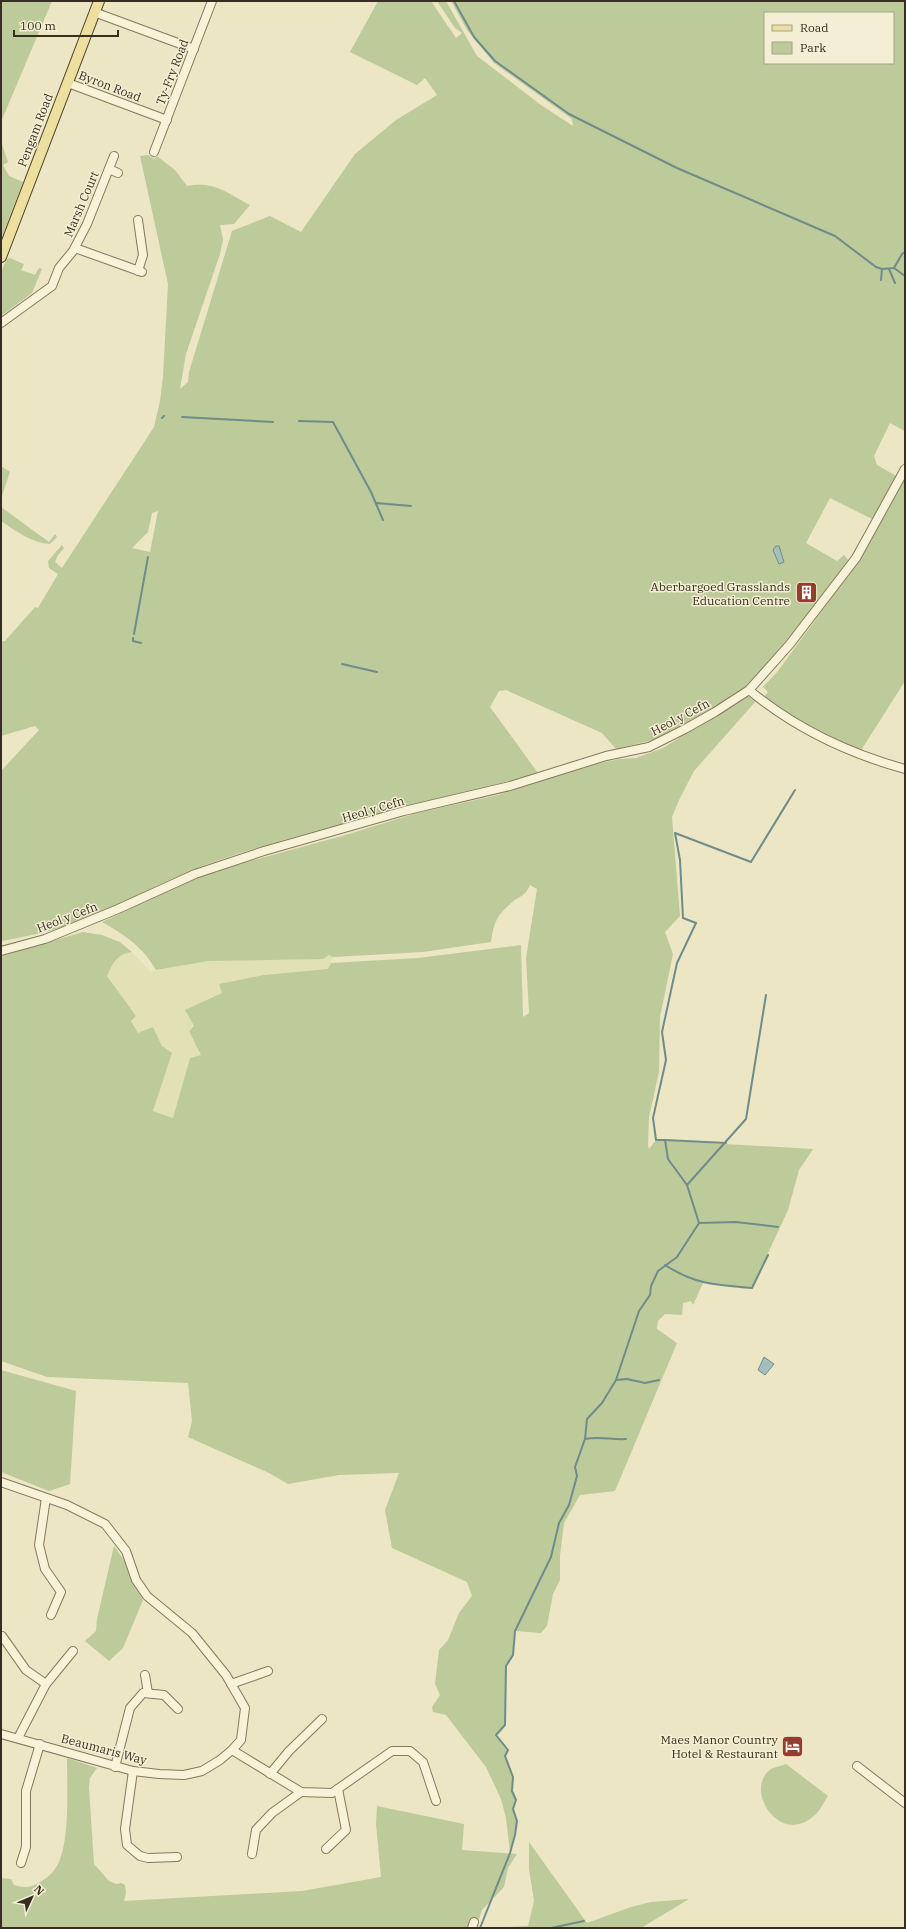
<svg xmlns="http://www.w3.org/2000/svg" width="906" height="1929" viewBox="0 0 906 1929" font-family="'IBM Plex Serif',serif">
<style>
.farmland{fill:#e1e1b3}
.green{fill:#bdca9a;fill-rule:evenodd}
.water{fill:#a7bfbc;stroke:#6e8d8a}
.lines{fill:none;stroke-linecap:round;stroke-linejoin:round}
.stream{stroke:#6e8d8a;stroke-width:2}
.minor-casing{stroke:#86795c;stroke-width:10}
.major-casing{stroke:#544630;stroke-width:12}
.minor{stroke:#f7f2d8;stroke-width:8}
.major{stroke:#ede09f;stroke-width:10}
.labels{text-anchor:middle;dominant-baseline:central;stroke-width:3;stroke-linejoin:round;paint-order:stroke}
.street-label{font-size:12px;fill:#372e1f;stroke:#f4efd4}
.poi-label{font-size:12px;fill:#372e1f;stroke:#f4efd4;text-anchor:end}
</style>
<rect width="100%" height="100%" fill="#ece6c5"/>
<path class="farmland" d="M132 952 151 972 208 960 323 959 329 954 333 957 328 969 264 975 220 984 222 993 185 1010 194 1027 189 1031 201 1055 190 1058 174 1118 153 1111 171 1053 162 1046 153 1027 138 1033 131 1020 136 1016 107 976 114 960 123 953Z"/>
<g class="green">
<path d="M1 1H52L1 122Z"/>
<path d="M378 1H431L456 38 462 33 455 28 437 1H446L477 56 541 105 573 126 572 119 494 63 467 30 451 1H905V431L890 423 874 456 877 465 898 477 874 520 830 498 806 543 837 561 844 555 850 562 787 640 749 684 717 707 653 740 616 749 602 733 506 690 499 691 490 707 538 773C427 805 313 827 205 865 161 881 121 906 77 922 53 931 26 937 1 941V771L39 730 35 726 1 736V641H5L35 607 38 608 58 574 49 568 48 561 62 545 64 548 58 555 55 562 62 568 154 427 160 401 163 376 168 284 140 156 148 155 154 159 156 157H158L175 170 187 186C215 181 226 193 250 205L234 224 220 225 223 240 220 254 186 354 180 389 188 382 189 372 232 231 270 216 301 232 355 154 396 120 437 95 425 78 417 85 350 52ZM765 13H893V63H765ZM158 511 150 552 132 548 148 532 152 513Z"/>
<path d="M1 141 8 162 3 165 9 176 23 182 1 239Z"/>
<path d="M10 258 24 264 21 270 35 275 39 268 42 269 32 293 1 316V272L7 259Z"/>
<path d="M1 466 10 472 1 499Z"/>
<path d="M905 478V681L860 752C826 740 793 719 763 698L768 692 763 687 778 671 864 553Z"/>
<path d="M1 507 49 542 55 534 57 537 50 544C32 543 16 531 1 521Z"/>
<path d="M748 696 756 701 694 771 680 798 672 817 680 916 665 932 673 954 660 1017 659 1072 649 1117 648 1146 649 1149 656 1140 813 1149 799 1170 788 1210 752 1288 703 1283 693 1305 691 1301 683 1303 682 1315 665 1314 658 1321 657 1329 677 1343 615 1491 580 1495 564 1523 560 1556V1580L553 1594 547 1626 541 1633 515 1631 513 1655 506 1666 505 1725 496 1735 508 1750 505 1756 513 1777 512 1791 516 1800 513 1809 517 1821 510 1853 506 1818 501 1799 486 1767 446 1715 433 1712 432 1707 440 1695 435 1684 439 1650 448 1640 459 1613 472 1596 467 1582 392 1548 385 1510 399 1473 339 1475 288 1484 269 1473 188 1437 192 1421 188 1383 47 1377 1 1361V956L83 932 102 935 120 942 132 952C117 954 113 963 107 976L136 1016 131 1021 138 1033 153 1027 162 1046 172 1053 153 1111 173 1118 190 1058 201 1055 189 1031 194 1026 185 1010 222 993 219 984 264 975 328 969 331 963 418 958 521 945 523 1017 529 1013 526 958 537 889 530 885C526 894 523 895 515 900 498 914 494 920 491 942L423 952 333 957 329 955 323 959 208 961 156 970C142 946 126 936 102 922L206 874 243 863 342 836 417 813 498 795 591 765 619 759 636 758 663 748Z"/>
<path d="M1 1370 76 1391 70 1484 49 1491 1 1472Z"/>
<path d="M114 1546 126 1563 129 1576 143 1600 123 1648 109 1661 85 1641 96 1631 97 1619Z"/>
<path d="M67 1758 97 1768 90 1778 89 1787 94 1864 109 1881 116 1884 121 1883 125 1885 126 1893 124 1901 302 1891 381 1877 376 1824 377 1806 464 1824 462 1850 517 1854 508 1868 504 1887 482 1910 476 1928H1V1878L11 1879 14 1885C24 1888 31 1888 40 1882 48 1878 55 1871 59 1862 70 1836 67 1787 67 1758Z"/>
<path d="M786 1764 828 1796C824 1801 822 1807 818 1812 782 1851 742 1790 771 1769 775 1767 781 1766 786 1764Z"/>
<path d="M529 1842 587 1923 631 1907 651 1902 689 1899 641 1928H489L528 1926 534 1901 529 1869Z"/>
</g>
<g class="water">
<path d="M776 546H779L784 562 779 564 773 550Z"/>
<path d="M764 1357 774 1364 765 1375 758 1370Z"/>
</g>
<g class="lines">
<g class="stream">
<path d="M454 1 474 37 495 61 569 114 677 168 835 236 876 267 882 269 894 268 902 254 905 252"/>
<path d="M894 268 905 276"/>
<path d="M889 269 895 283"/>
<path d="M881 280 882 269"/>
<path d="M182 417 273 422"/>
<path d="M162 418 164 416"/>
<path d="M299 421 333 422 371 492 383 520"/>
<path d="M376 503 411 506"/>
<path d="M134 634 148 557"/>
<path d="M133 638V641L141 643"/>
<path d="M342 664 377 672"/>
<path d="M665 1140 726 1143"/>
<path d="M687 1185 746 1119 766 995"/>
<path d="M699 1223 736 1222 778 1227"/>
<path d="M665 1265C696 1285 717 1285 752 1288L768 1255"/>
<path d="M616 1380 627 1379 645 1383 659 1380"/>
<path d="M585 1439C599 1436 612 1440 626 1439"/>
<path d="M480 1928 510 1853 515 1835 517 1821 513 1809 516 1800 512 1791 513 1777 505 1756 508 1750 496 1735 505 1725 506 1666 513 1655 515 1631 551 1557 559 1523 569 1505 577 1476 575 1467 585 1439 587 1419 602 1403 616 1380 639 1311 650 1295 651 1286 658 1271 677 1257 699 1223 687 1185 668 1159 665 1140H656L653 1118 666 1060 662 1032 677 963 696 923 683 918 680 860 675 833 751 862 795 790"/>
<path d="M551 1928 584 1921"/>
</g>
<defs>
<g id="minor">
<path d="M94 12 194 49"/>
<path d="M68 83 167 120"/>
<path d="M154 152 212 1"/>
<path d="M109 169 118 173"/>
<path d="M138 220 143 255 138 271"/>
<path d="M75 248 142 272"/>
<path d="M1 323 52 286 59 268 73 251 87 224 114 156"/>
<path d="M749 690C796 729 847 753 905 769"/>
<path d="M1 951 45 939 118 909 195 874 264 851 404 811 510 786 606 756 649 747 685 729 715 712 749 690 790 644 856 558 905 469"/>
<path d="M1 1482 67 1505 105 1524 126 1551 136 1580 147 1596 192 1633 226 1675 245 1708 241 1740 232 1750 220 1760 202 1771 184 1775 159 1774 133 1771 1 1734"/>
<path d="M46 1498 39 1545 45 1569 61 1592 51 1615"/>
<path d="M2 1636 26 1670 46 1684"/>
<path d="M145 1675 148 1693"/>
<path d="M231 1684 268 1671"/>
<path d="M18 1738 46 1684 73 1651"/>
<path d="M232 1750 301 1792 332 1793 392 1751H410L423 1762 436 1801"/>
<path d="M857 1766 905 1803"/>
<path d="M115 1767 130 1708 143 1693 164 1695 178 1709"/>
<path d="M133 1771 125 1829 127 1845 140 1856 148 1858 177 1857"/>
<path d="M270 1774 289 1751 322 1719"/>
<path d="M326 1849 346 1830 338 1789"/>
<path d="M252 1854 256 1830 272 1813 301 1792"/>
<path d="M21 1863 26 1847V1791L40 1744"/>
<path d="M472 1928 474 1922"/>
</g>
<path id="major" d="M1 257 99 1"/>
</defs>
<use href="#minor" class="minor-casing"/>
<use href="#major" class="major-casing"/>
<use href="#minor" class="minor"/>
<use href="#major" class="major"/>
</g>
<defs>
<symbol id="building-square" viewBox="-11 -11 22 22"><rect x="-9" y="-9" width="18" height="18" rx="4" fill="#923d2f" stroke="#f4efd4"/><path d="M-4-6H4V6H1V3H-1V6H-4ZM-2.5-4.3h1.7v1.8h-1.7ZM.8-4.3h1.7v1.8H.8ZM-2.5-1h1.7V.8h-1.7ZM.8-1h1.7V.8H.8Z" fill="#fff"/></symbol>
<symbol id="hotel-square" viewBox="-11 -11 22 22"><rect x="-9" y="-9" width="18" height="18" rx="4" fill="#923d2f" stroke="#f4efd4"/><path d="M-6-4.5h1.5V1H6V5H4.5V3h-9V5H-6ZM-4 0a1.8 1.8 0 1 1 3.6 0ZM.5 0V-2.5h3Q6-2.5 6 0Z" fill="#fff"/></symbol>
</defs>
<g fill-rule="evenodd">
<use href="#building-square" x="794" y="580" width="25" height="25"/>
<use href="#hotel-square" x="780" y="1734" width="25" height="25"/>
</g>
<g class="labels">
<g class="street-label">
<text transform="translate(172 72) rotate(-69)">Ty-Fry Road</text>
<text transform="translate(110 86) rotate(21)">Byron Road</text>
<text transform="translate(35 130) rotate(-69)">Pengam Road</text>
<text transform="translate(81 204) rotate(-67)">Marsh Court</text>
<text transform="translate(680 717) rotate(-28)">Heol y Cefn</text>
<text transform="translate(373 809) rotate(-16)">Heol y Cefn</text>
<text transform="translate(67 917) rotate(-21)">Heol y Cefn</text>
<text transform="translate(104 1749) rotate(15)">Beaumaris Way</text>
</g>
<g class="poi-label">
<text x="790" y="586">Aberbargoed Grasslands<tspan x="790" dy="14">Education Centre</tspan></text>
<text x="778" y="1739">Maes Manor Country<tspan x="778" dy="14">Hotel &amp; Restaurant</tspan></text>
</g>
</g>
<rect width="906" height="1929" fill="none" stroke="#372e1f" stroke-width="4"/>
<rect x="764" y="12" width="130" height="52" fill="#f4efd4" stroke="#a8a28c"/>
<rect x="772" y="25" width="20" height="6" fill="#ede09f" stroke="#a8a28c"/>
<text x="800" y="32" font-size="12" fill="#372e1f">Road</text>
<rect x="772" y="42" width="20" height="12" fill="#bdca9a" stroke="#a8a28c"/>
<text x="800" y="52" font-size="12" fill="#372e1f">Park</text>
<g transform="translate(32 1897) rotate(46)" stroke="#f4efd4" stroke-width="3" paint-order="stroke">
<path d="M0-3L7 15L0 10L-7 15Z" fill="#372e1f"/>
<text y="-6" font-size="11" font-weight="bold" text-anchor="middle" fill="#372e1f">N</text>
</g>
<path d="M14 30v6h104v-6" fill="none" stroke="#372e1f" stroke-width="2"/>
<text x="20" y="30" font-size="12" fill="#372e1f" stroke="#f4efd4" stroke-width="3" paint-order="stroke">100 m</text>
</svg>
